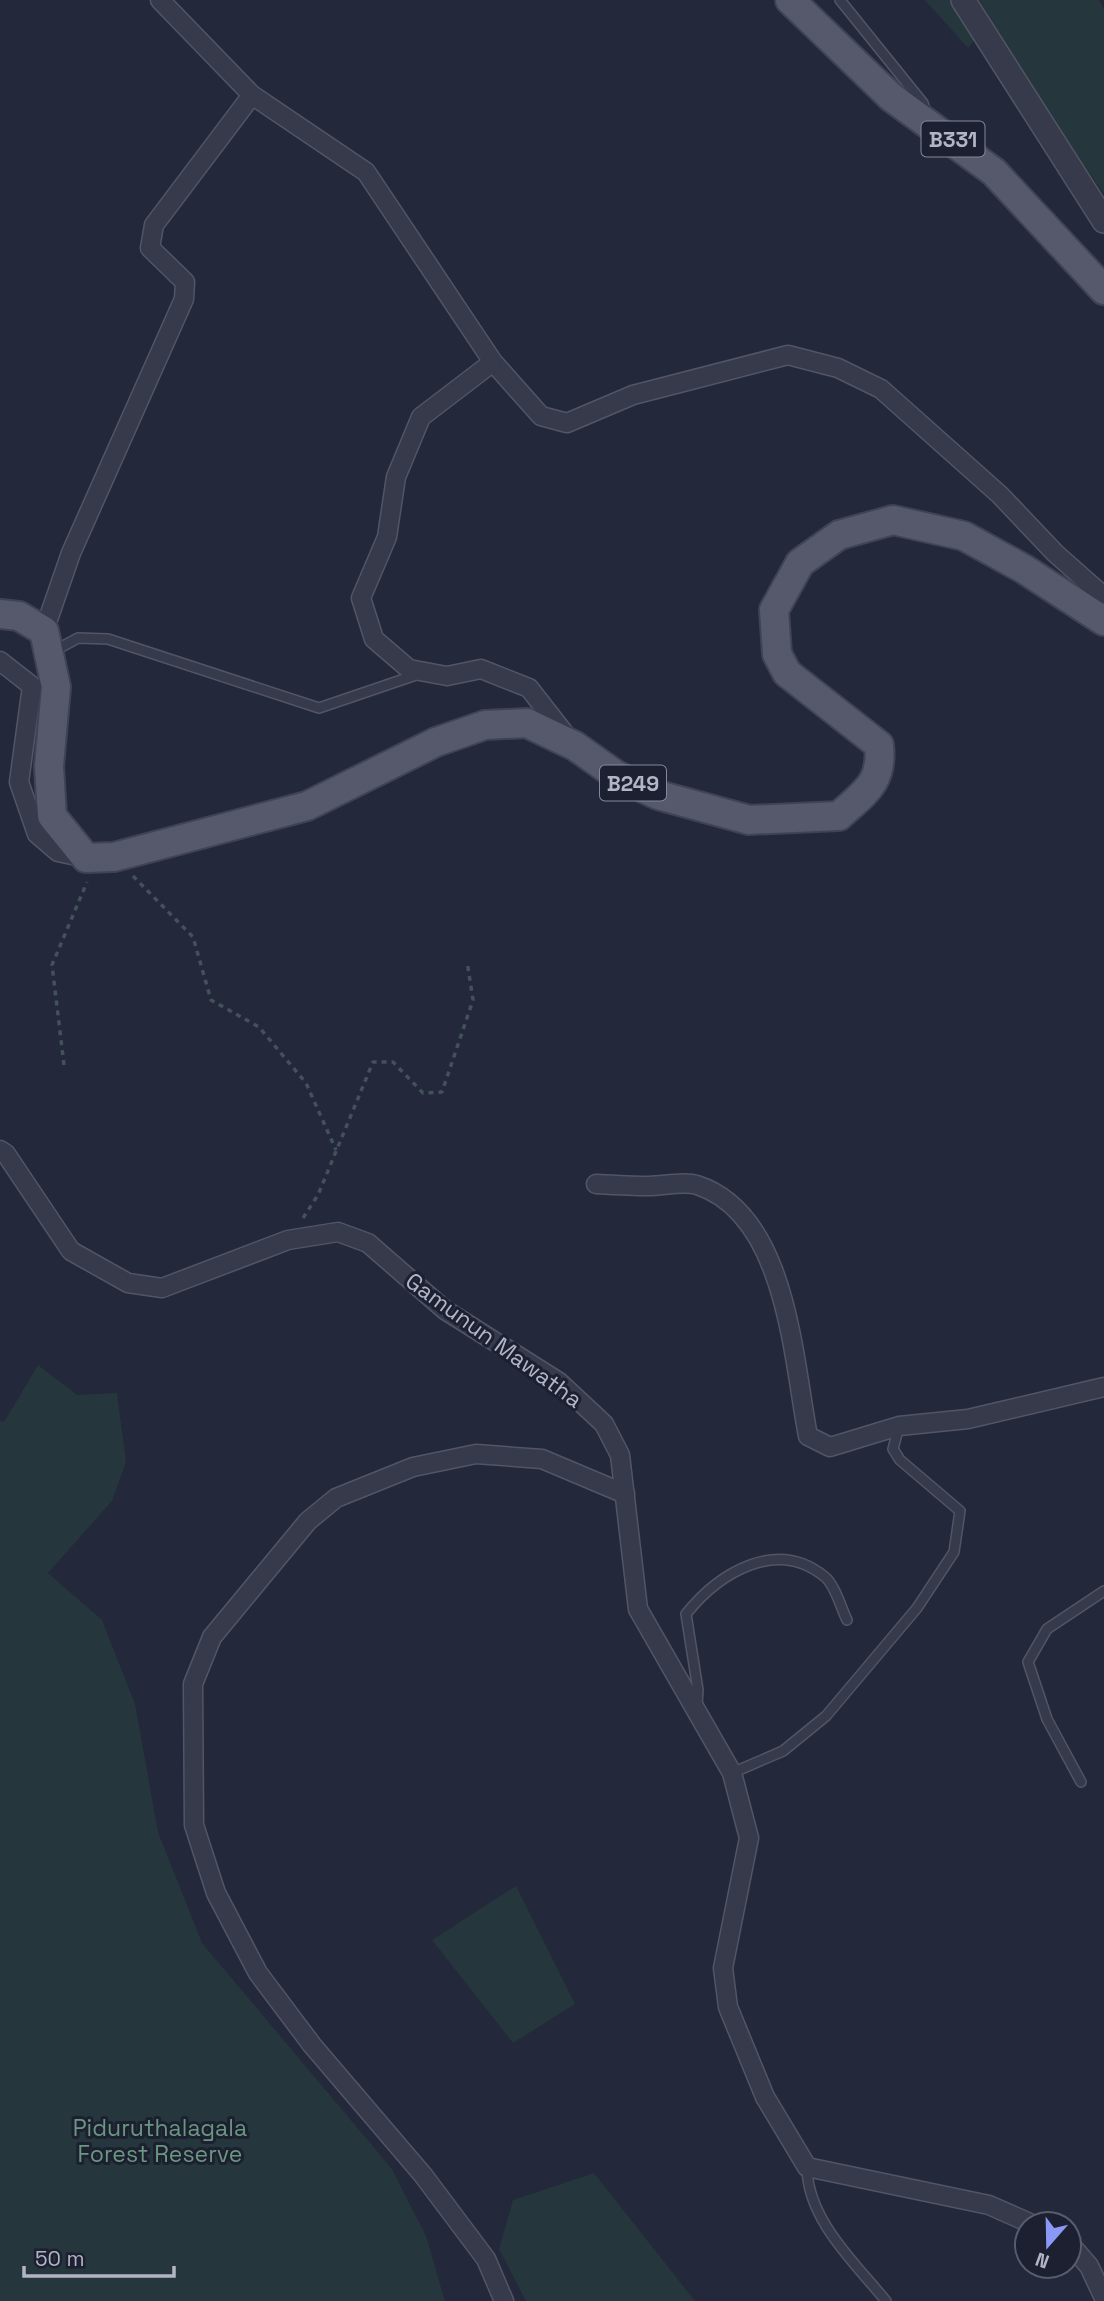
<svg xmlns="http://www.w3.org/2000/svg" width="1104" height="2301" viewBox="0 0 1104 2301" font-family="'Space Grotesk',sans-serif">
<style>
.green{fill:#26363d}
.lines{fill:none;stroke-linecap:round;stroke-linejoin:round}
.service-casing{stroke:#525566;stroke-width:12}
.minor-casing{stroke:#525566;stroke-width:21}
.tertiary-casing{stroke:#525566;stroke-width:26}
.primary-casing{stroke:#404354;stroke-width:32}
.path{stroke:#435159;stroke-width:3.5;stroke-dasharray:5 5;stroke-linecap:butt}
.service{stroke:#373a4b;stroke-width:9}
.minor{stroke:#373a4b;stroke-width:18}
.tertiary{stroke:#373a4b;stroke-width:23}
.primary{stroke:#55596b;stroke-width:28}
.labels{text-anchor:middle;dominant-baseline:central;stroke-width:6;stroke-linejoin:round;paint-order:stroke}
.shield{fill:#1c2030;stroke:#85889a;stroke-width:2}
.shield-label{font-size:21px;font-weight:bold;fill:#b2b5c7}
.street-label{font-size:23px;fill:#b2b5c7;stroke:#1c2030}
.park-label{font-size:23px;fill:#6a977f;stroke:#1c2030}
</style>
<rect width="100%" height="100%" fill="#23283a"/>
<g class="green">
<path d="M925 0H953L977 37 968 48Z"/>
<path d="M979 0H1099L1104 9V194L1045 109Z"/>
<path d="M38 1365 77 1395 117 1393 126 1462 112 1501 48 1573 102 1620 135 1704 158 1832 202 1943 392 2169 426 2236 445 2301H0V1421L4 1422Z"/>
<path d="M516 1886 575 2004 513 2043 432 1940Z"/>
<path d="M594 2173 695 2301H526L499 2249 513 2200Z"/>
</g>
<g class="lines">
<defs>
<g id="service">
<path d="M840 0 923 103 927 114"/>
<path d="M54 651 78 638 108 639 319 708 419 674"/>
<path d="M697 1705 698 1690 686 1614C719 1573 777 1537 825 1577 835 1585 841 1608 847 1620"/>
<path d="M732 1773 783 1751 826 1716 917 1608 954 1552 960 1511 900 1460 893 1449 899 1426"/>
<path d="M1081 1782 1047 1719 1028 1662 1047 1629 1104 1591"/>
<path d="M807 2167C807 2219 855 2263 886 2301"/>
</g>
<g id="minor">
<path d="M160 0 252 95 366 172 493 362 541 416 567 423 633 395 788 355 838 368 881 389 1000 495 1055 553 1101 594"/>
<path d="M493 362 421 417 396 477 387 537 361 598 374 639 409 669 447 676 481 669 529 688 568 738"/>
<path d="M44 631 71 553 184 299 185 282 150 248 154 225 252 95"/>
<path d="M0 661 32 686 19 782 37 834 58 852 86 858"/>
<path d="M0 1150 6 1154 71 1251 128 1283 162 1288 288 1240 338 1232 368 1243 445 1310 559 1382 604 1424 620 1455 638 1609 732 1773 749 1838 723 1968 728 2007 765 2097 807 2167 989 2205 1032 2224"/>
<path d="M596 1184C614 1185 632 1186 649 1186 663 1186 684 1181 697 1185 787 1214 793 1359 808 1436L830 1447 899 1426 968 1419 1104 1387"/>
<path d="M1069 2243 1089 2266 1104 2298"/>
<path d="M504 2301 486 2259 423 2175 312 2045 258 1973 216 1893 194 1825 193 1684 212 1637 308 1521 336 1498 413 1467 476 1454 542 1459 625 1494"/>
</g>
<path id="tertiary" d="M963 0 1104 221"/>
<g id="primary">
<path d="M790 0 891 97 994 172 1104 290"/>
<path d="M0 614 19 616 44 631 56 687 49 766 52 816 86 858 114 857 307 806 436 742 485 725 527 723 575 746 616 775 658 795 749 820 839 816C865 792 883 783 879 745L787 673 777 654 774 610 800 563 839 535 893 520 964 536 1024 569 1104 621"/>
</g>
</defs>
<use href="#service" class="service-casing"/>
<use href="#minor" class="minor-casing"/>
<use href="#tertiary" class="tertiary-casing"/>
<use href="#primary" class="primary-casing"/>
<g class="path">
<path d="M133 876 193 937 211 1000 259 1027 306 1083 336 1150"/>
<path d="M64 1065 52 965 87 882"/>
<path d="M303 1218 318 1195 373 1062H393L423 1093 442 1092 473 1000 467 961"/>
</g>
<use href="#service" class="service"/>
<use href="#minor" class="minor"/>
<use href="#tertiary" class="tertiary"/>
<use href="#primary" class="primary"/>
</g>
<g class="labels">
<g class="shield">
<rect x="921.5" y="121.5" width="63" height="35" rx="5"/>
<rect x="600" y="765.5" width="66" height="35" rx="5"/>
</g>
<g class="shield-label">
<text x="953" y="139">B331</text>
<text x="633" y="783">B249</text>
</g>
<g class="street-label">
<text transform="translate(494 1340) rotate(36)">Gamunun Mawatha</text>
</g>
<g class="park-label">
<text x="160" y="2128">Piduruthalagala<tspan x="160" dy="26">Forest Reserve</tspan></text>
</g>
</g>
<g transform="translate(1048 2245) rotate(200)"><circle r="33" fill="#1c2030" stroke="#585c6c" stroke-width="2"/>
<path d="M0-5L12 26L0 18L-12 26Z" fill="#8999f5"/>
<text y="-10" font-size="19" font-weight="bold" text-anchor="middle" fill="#b2b5c7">N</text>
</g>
<path d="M24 2266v10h150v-10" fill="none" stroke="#b2b5c7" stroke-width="3.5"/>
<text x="35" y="2266" font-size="21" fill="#b2b5c7" stroke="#1c2030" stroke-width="5" paint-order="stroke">50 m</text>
</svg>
